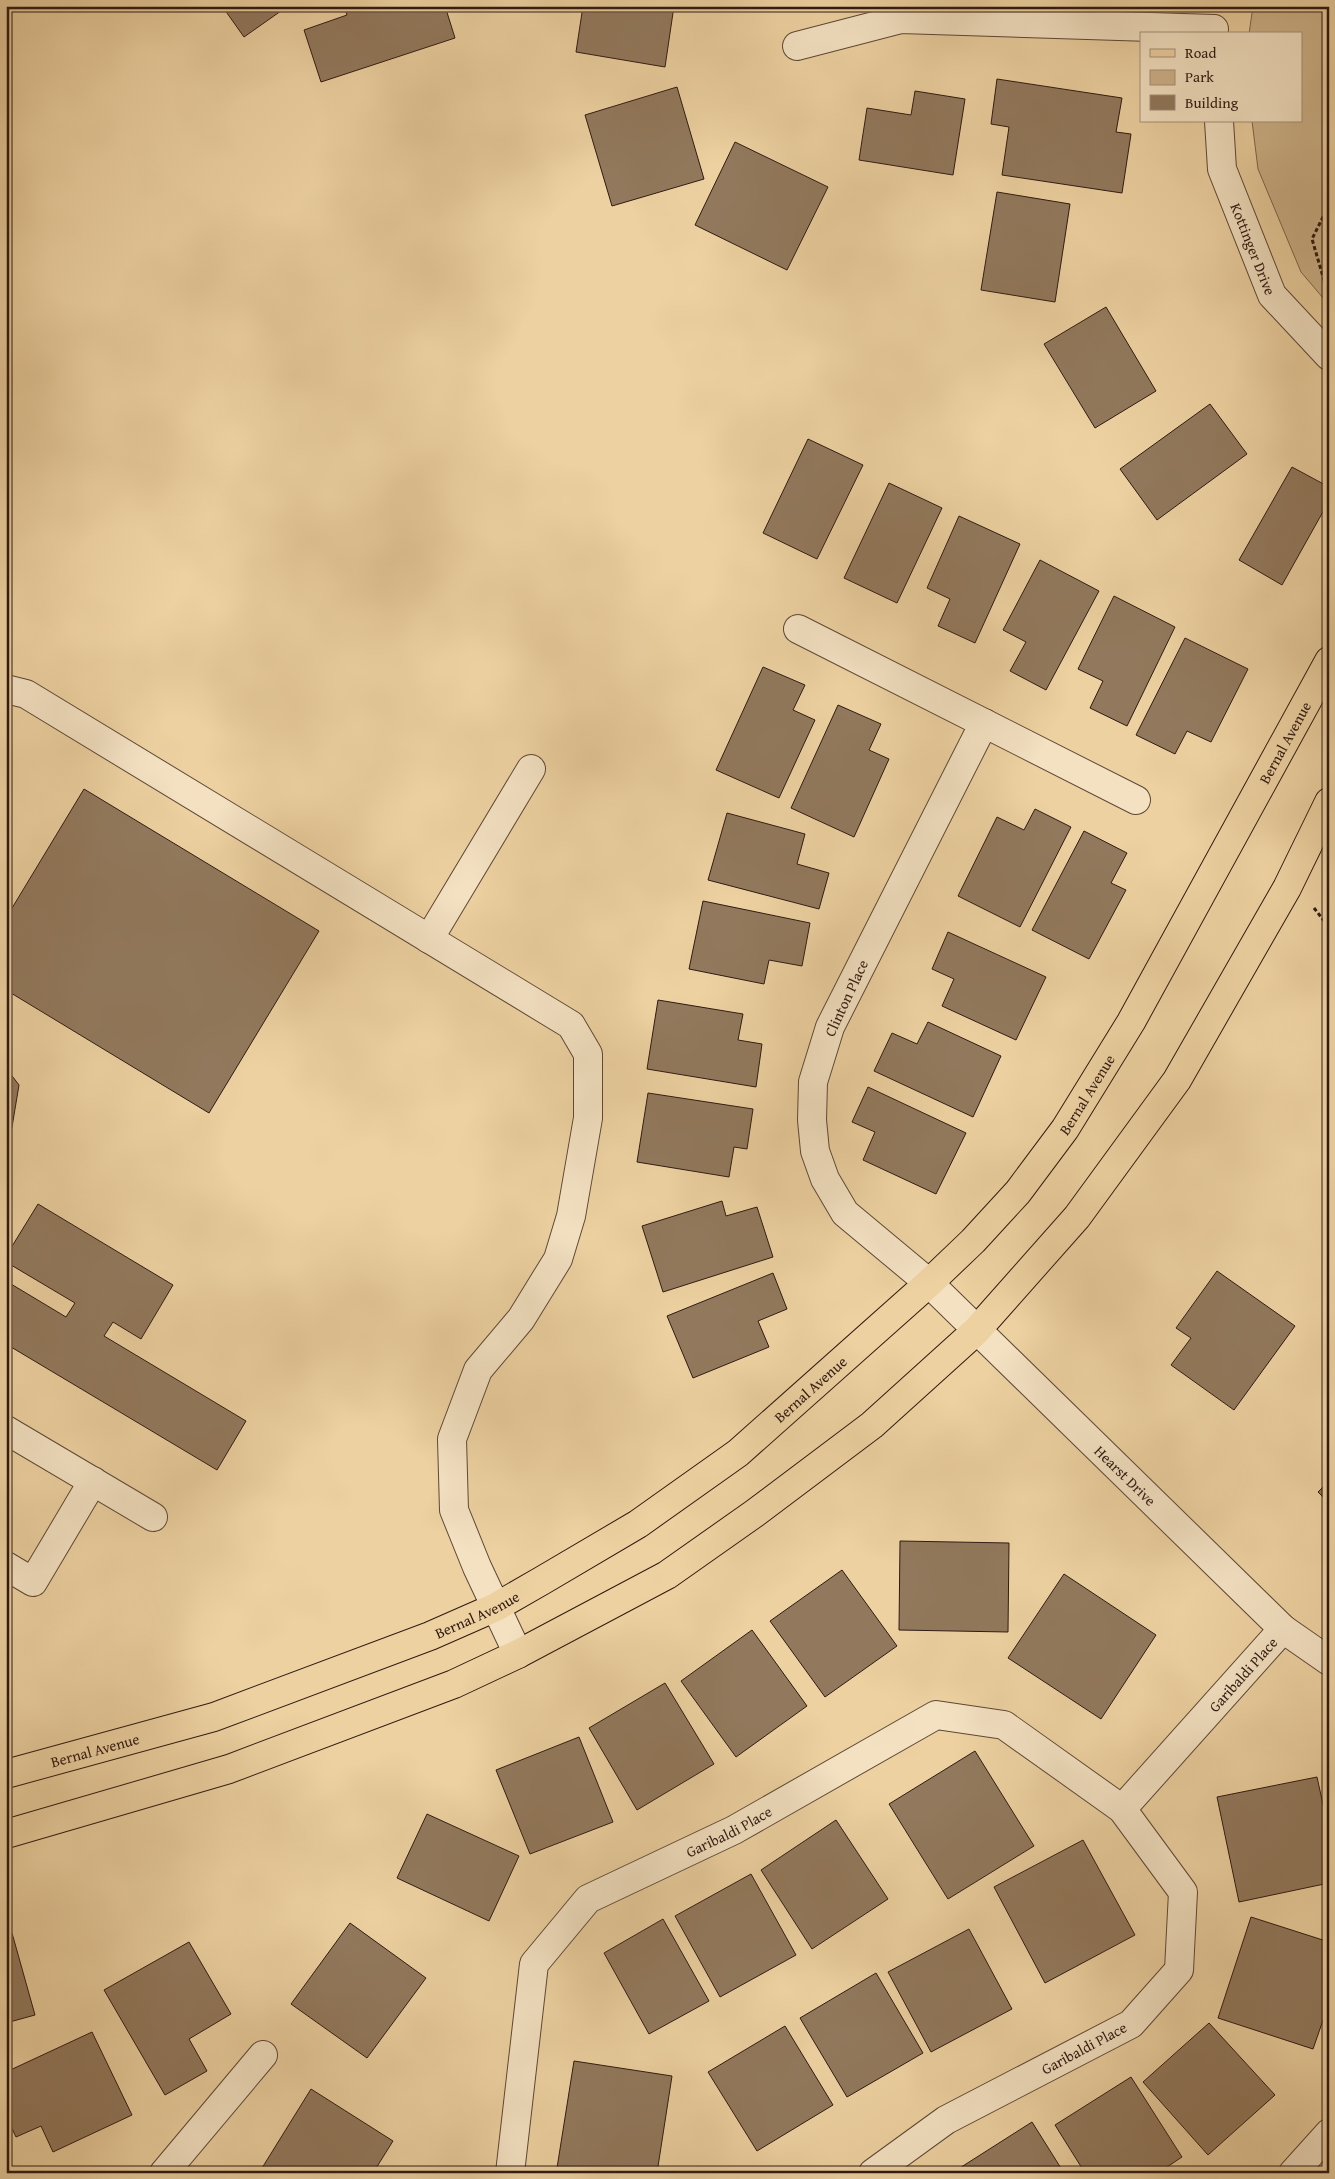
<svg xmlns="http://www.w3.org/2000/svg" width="1335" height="2179" viewBox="0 0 1335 2179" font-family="'Gentium Book Plus',serif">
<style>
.green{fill:#cdb289;stroke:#7e664e}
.building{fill:#92795d;stroke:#2f1a13}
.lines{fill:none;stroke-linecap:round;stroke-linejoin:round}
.minor-casing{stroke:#5e4836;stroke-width:30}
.major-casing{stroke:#2f1a13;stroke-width:30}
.path{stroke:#2f1a13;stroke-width:3;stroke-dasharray:4 2.5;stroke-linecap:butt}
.minor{stroke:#f3e1c2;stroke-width:28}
.major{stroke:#edd1a1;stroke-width:28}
.labels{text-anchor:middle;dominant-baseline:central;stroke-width:4;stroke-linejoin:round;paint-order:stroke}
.street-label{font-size:15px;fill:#2f1a13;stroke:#f3e1c2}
</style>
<rect width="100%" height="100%" fill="#edd1a1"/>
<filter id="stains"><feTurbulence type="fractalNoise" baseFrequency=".004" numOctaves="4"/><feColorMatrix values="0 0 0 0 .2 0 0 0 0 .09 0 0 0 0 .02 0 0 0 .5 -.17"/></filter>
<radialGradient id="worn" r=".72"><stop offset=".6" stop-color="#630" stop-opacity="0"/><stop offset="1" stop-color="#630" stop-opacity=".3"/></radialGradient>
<path class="green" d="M1253 6H1329V305L1301 272 1258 169 1252 121H1301V34H1249Z"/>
<g class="building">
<path d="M222 6H288L244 37Z"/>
<path d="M344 6H445L455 38 321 82 304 30 347 15Z"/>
<path d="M583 6H674L665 67 576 52Z"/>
<path d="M997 79 1122 98 1116 132 1131 134 1122 193 1002 175 1009 127 991 124Z"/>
<path d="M677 87 704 179 612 206 585 115Z"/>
<path d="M915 91 965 99 953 175 859 160 867 108 911 115Z"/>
<path d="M735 142 828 187 787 270 695 225Z"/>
<path d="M997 192 1070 204 1055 302 981 290Z"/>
<path d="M1106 307 1156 391 1095 428 1044 344Z"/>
<path d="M1210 404 1247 454 1157 520 1120 469Z"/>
<path d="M808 439 863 465 817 559 763 533Z"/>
<path d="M1292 467 1329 487V501L1282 585 1239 560Z"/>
<path d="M889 483 942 508 897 603 844 578Z"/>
<path d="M959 516 1020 544 975 643 938 626 950 599 927 588Z"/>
<path d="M1040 560 1099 591 1046 690 1010 671 1026 642 1003 630Z"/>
<path d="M1114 596 1175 627 1127 726 1090 708 1103 681 1078 669Z"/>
<path d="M1185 638 1248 669 1211 742 1187 731 1175 754 1136 735Z"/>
<path d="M763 667 805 685 793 710 815 720 779 798 716 770Z"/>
<path d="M838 705 881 724 869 750 889 759 854 837 791 808Z"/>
<path d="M84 789 319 931 209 1113 6 990V918Z"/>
<path d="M1035 809 1071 827 1020 927 958 896 997 817 1024 830Z"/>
<path d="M727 813 805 834 797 864 829 873 819 909 708 880Z"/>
<path d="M1084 831 1127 853 1111 883 1126 890 1089 959 1032 930Z"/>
<path d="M703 901 810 923 802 966 769 960 764 984 689 969Z"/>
<path d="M948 932 1046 977 1016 1040 942 1006 954 979 932 969Z"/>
<path d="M658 1000 743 1014 738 1040 762 1044 756 1087 647 1069Z"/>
<path d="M928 1022 1001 1056 973 1117 874 1071 892 1033 917 1044Z"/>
<path d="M6 1068 19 1085 6 1163Z"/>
<path d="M868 1087 966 1133 936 1194 863 1160 875 1132 852 1122Z"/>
<path d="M648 1093 753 1109 747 1149 734 1147 729 1177 637 1162Z"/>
<path d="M722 1201 726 1216 757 1207 773 1257 663 1292 642 1226Z"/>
<path d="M38 1204 173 1285 141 1339 113 1322 104 1336 246 1421 217 1470 6 1344V1281L66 1317 75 1303 6 1262V1256Z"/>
<path d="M1217 1271 1295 1326 1234 1410 1171 1365 1191 1338 1176 1328Z"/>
<path d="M773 1273 787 1309 758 1321 769 1347 693 1378 667 1316Z"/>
<path d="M1329 1481V1503L1318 1492Z"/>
<path d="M900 1541 1009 1543 1008 1632 899 1630Z"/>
<path d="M842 1570 897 1646 825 1697 770 1621Z"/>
<path d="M1064 1574 1156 1635 1101 1719 1008 1658Z"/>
<path d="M752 1630 807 1706 736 1757 681 1681Z"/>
<path d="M665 1683 714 1764 637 1810 589 1728Z"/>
<path d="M579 1737 613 1822 530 1854 496 1770Z"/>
<path d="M975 1751 1034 1846 948 1899 889 1804Z"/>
<path d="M1317 1777 1329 1832V1883L1239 1902 1217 1797Z"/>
<path d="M427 1814 519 1856 489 1921 397 1878Z"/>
<path d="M836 1820 888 1899 812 1949 761 1870Z"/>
<path d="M1083 1840 1135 1935 1045 1983 994 1887Z"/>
<path d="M751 1874 796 1955 720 1997 675 1916Z"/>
<path d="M1251 1917 1329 1942V2003L1313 2049 1218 2018Z"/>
<path d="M663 1919 709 2001 649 2034 604 1953Z"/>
<path d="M350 1923 426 1978 367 2058 291 2004Z"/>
<path d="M969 1929 1012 2009 931 2052 888 1972Z"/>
<path d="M12 1933 35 2015 6 2023V1934Z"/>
<path d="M189 1942 231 2014 189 2039 207 2071 165 2095 104 1990Z"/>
<path d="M876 1973 923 2053 847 2097 800 2018Z"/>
<path d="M1209 2023 1275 2095 1208 2155 1143 2082Z"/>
<path d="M785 2026 833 2105 757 2151 708 2072Z"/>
<path d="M92 2032 132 2115 53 2152 41 2126 16 2137 6 2116V2072Z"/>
<path d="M574 2061 672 2076 657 2173H588L557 2168Z"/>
<path d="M1131 2077 1182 2157 1158 2173H1085L1055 2125Z"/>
<path d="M311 2089 393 2141 373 2173H269L262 2168Z"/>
<path d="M1032 2122 1064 2173H956L955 2171Z"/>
</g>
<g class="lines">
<defs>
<g id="minor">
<path d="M797 46 901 19 1214 29"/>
<path id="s1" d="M1219 121 1222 169 1272 295 1329 356"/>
<path d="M798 629 1136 800"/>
<path d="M6 689 26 694 571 1025 588 1054V1118L571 1216 558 1259 521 1319 478 1370 452 1439 454 1510 477 1567 518 1654"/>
<path id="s2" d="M984 723 830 1027 813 1082 812 1120 815 1151 825 1179 845 1213 929 1283 1283 1629 1329 1661"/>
<path d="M429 939 531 769"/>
<path d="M6 1430 153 1517"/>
<path d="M6 1566 33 1582 93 1481"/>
<path id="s3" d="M1122 1809 1283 1629"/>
<path d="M164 2173 263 2055"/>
<path id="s4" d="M510 2173 534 1964 588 1899 734 1830 936 1715 1004 1725 1122 1809 1183 1892 1179 1970 1131 2024 946 2120 873 2173"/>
<path d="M1293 2173 1329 2133"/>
</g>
<g id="major">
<path id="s5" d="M6 1774 214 1717 430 1636 496 1607 543 1580 638 1524 738 1453 929 1283 973 1241 1018 1192 1065 1129 1131 1022 1329 661"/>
<path d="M6 1834 229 1769 454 1684 518 1654 667 1575 755 1513 872 1425 976 1331 1077 1217 1177 1080 1287 888 1329 802"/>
</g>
</defs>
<use href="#minor" class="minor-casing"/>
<use href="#major" class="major-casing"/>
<g class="path">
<path d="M1329 205 1312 239 1326 287 1329 290"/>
<path d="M1314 908 1329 927"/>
</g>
<use href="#minor" class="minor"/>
<use href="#major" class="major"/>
</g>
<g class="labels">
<g class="street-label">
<text stroke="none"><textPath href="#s1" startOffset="134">Kottinger Drive</textPath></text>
<text stroke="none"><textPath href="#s5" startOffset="1712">Bernal Avenue</textPath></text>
<text transform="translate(846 998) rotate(-65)">Clinton Place</text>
<text stroke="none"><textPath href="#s5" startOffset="1308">Bernal Avenue</textPath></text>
<text stroke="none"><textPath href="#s5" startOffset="902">Bernal Avenue</textPath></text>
<text stroke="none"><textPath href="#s2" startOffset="921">Hearst Drive</textPath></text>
<text stroke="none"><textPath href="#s5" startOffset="498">Bernal Avenue</textPath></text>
<text stroke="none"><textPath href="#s3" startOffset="181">Garibaldi Place</textPath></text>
<text stroke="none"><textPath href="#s5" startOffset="92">Bernal Avenue</textPath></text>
<text stroke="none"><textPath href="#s4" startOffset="451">Garibaldi Place</textPath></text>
<text transform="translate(1084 2048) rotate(-28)">Garibaldi Place</text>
</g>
</g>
<rect width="1335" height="2179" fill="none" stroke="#edd1a1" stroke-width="25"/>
<rect x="8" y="8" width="1320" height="2164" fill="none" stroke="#2f1a13" stroke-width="2.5"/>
<rect x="12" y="12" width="1310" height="2154" fill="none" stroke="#2f1a13"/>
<rect x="1140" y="32" width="162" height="90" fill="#f3e1c2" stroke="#a5917c"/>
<rect x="1150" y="49" width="25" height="8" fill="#edd1a1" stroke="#a5917c"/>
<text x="1185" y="58" font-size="15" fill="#2f1a13">Road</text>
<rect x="1150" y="70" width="25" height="15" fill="#cdb289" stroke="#a5917c"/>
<text x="1185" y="82" font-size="15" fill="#2f1a13">Park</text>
<rect x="1150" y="95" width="25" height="15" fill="#92795d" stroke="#a5917c"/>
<text x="1185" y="108" font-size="15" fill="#2f1a13">Building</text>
<rect width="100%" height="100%" filter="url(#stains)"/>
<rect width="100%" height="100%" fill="url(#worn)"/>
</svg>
